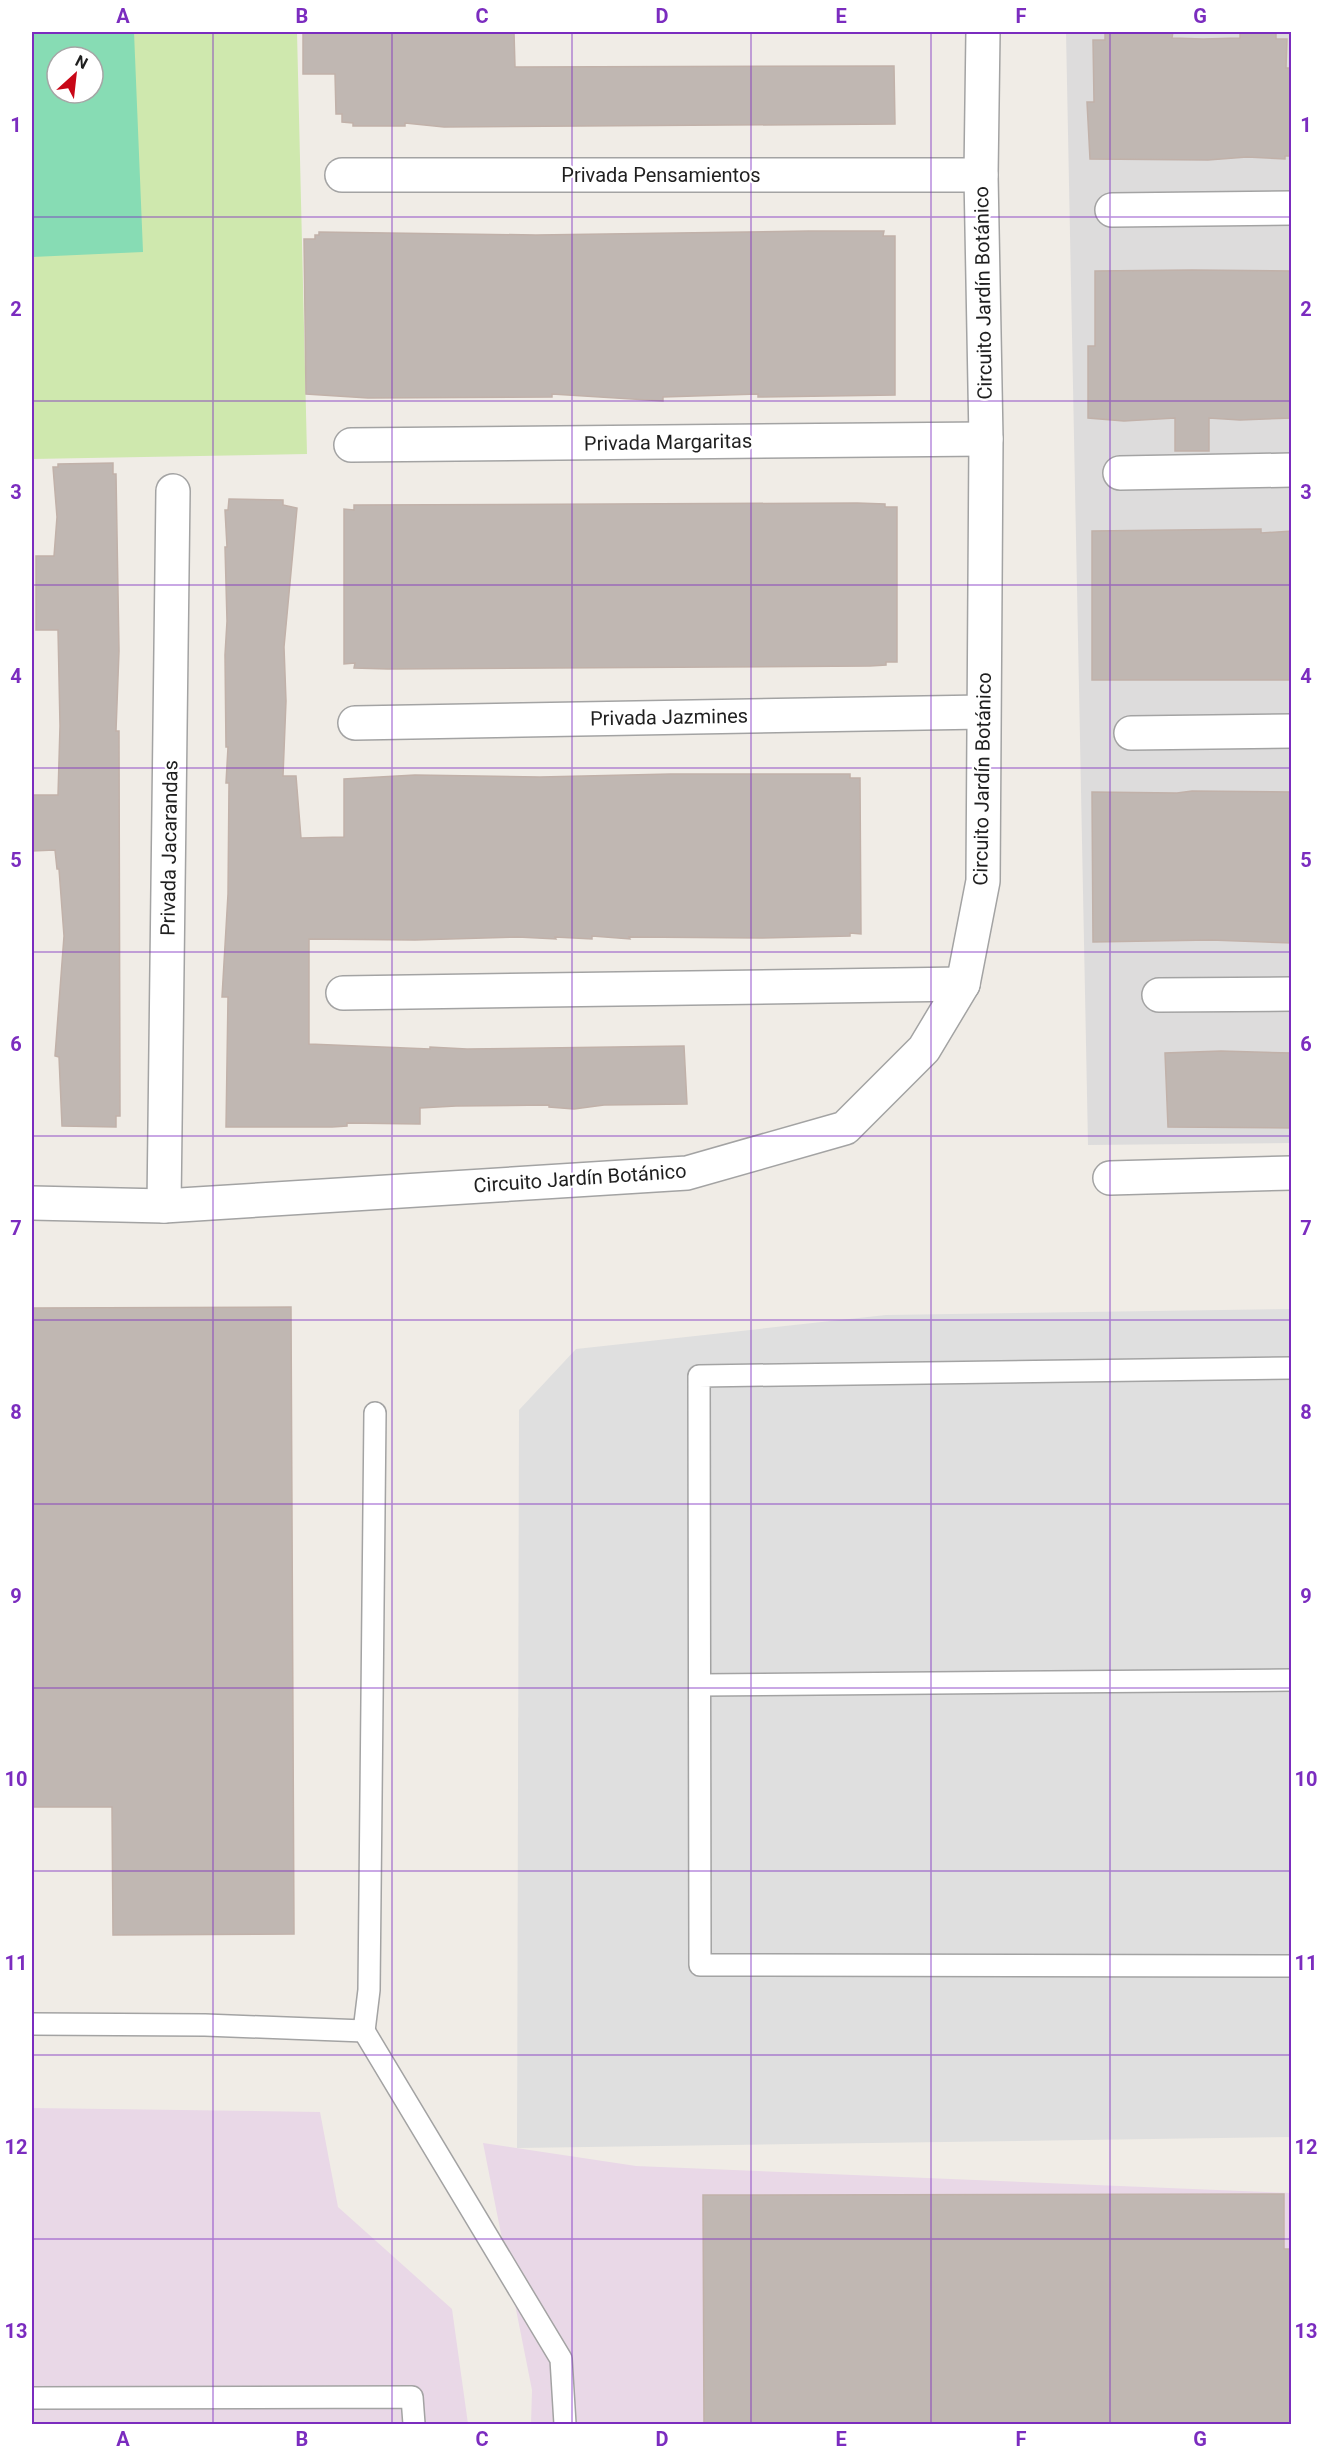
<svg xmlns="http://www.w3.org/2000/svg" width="1323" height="2456" viewBox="0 0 1323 2456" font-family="Roboto,sans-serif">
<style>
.residential{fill:#dddcdc}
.industrial{fill:#e9d8e7}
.grass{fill:#cfe8ae;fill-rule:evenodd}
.pitch{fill:#87dcb4;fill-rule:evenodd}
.parking{fill:#dfdfdf}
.building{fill:#c0b7b2;stroke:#c1b1a9;stroke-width:1.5}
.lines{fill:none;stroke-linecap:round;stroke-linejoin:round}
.service-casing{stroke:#a3a3a3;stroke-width:24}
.minor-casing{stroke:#a3a3a3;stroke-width:36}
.tertiary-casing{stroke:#a3a3a3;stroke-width:36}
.service{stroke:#fff;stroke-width:21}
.minor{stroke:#fff;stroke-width:33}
.tertiary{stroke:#fff;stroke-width:33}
.grid{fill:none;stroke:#7b2cbf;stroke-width:1.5;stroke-opacity:0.55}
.labels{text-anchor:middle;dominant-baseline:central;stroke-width:4.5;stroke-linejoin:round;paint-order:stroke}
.street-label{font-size:20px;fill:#1f1f1f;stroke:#fff}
.neatline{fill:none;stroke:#7b2cbf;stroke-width:2}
.grid-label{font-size:20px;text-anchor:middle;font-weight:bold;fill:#7b2cbf}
</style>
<rect width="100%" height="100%" fill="#f0ece6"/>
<path class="residential" d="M1066 32H1291V1143L1088 1145Z"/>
<g class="industrial">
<path d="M32 2108 320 2112 338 2207 452 2309 468 2424H32Z"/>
<path d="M483 2143 636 2166 1291 2193V2424H531L532 2390Z"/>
</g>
<path class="grass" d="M32 32H297L307 454 32 459ZM57 57H93V93H57Z"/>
<path class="pitch" d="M32 32H134L143 252 32 257ZM57 57H93V93H57Z"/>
<path class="parking" d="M1291 1309V2137L517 2148 519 1410 576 1349 886 1315Z"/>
<g class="building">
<path d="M303 32H514L515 67 894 66 895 124 444 127 405 123V126H353V123L342 122V114H336L335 74H303Z"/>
<path d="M1105 32H1173L1172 38 1203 39 1240 38V32H1276V39H1287L1286 68H1292V156H1285V159L1247 157 1208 160 1090 159 1087 102H1094L1093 40H1105Z"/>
<path d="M809 231H884L883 236H895V395L758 397V394L663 397V401L552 394V397L368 398 306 394 304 239H315V235H319V232L536 235Z"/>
<path d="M1192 270 1292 271V418L1240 420 1209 418V451H1175V418L1124 421 1088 418V346H1095V271Z"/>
<path d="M113 463V474H116L119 651 116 731H119L120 1116H116V1127L62 1126 59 1057 55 1056 64 936 59 869H57L55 850 32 851V795H58L60 726 58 630H36V556H54L57 517 53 467H58V464Z"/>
<path d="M229 499 283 500V505L297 508 284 647 286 701 283 776H296L301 838 344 837V779L415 775 540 777 671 774H850V778H860L861 934 850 933V936L761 938 629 937 630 939 592 936V939L555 937 556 939 518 937 415 940 309 939V1044L430 1049V1047L467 1049 684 1046 687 1104 604 1105 574 1109 549 1107V1105L456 1106 420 1108V1124L347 1123V1126L332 1127H226L228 997H222L228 894 229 783H226L228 747H226L225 655 227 621 225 547H227L225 510H228Z"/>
<path d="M857 503 885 504V507H897V662H886V665L870 666 388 669 354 668 355 663 344 664V509L354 510V505Z"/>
<path d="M1261 529V533L1292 531V680H1092V531Z"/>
<path d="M1192 791 1292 792V943L1211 940 1093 942 1092 792 1177 793Z"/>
<path d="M1221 1051 1292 1053V1128L1168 1127 1165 1053Z"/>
<path d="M291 1307 294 1934 113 1935 112 1807H32V1308Z"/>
<path d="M1284 2194V2249H1292V2424H704L703 2195Z"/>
</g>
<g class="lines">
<defs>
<g id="service">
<path d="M1292 1368 699 1376 700 1965 1292 1966"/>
<path d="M700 1685 1292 1680"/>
<path d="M32 2024 205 2025 364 2031 369 1990 375 1413"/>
<path d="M364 2031 561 2359 565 2424"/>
<path d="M32 2398 412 2397 414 2424"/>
</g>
<g id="minor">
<path d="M342 175H981"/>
<path d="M1112 210 1292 208"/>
<path d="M351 445 986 439"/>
<path d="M1120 473 1292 470"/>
<path d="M355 723 983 712"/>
<path d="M1131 733 1292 731"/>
<path d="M343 993 963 984"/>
<path d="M1159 995 1292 994"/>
<path d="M1110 1178 1292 1173"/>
<path d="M164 1206 173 491"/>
</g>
<path id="tertiary" d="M32 1203 164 1206 687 1173 845 1128 924 1049 963 984 983 881 986 439 981 175 983 32"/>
</defs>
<use href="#service" class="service-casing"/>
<use href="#minor" class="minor-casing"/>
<use href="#tertiary" class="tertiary-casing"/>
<use href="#service" class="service"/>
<use href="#minor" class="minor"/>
<use href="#tertiary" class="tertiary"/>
</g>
<path class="grid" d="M213 32V2424M392 32V2424M572 32V2424M751 32V2424M931 32V2424M1110 32V2424M32 217H1292M32 401H1292M32 585H1292M32 768H1292M32 952H1292M32 1136H1292M32 1320H1292M32 1504H1292M32 1688H1292M32 1871H1292M32 2055H1292M32 2239H1292"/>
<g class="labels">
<g class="street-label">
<text x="661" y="175">Privada Pensamientos</text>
<text transform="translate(983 293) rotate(-91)">Circuito Jardín Botánico</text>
<text transform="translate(668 442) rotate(-1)">Privada Margaritas</text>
<text transform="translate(669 717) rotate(-1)">Privada Jazmines</text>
<text transform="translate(982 779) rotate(-89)">Circuito Jardín Botánico</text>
<text transform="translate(169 848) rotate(-89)">Privada Jacarandas</text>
<text transform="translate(580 1178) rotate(-4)">Circuito Jardín Botánico</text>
</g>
</g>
<rect width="1323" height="2456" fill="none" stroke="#ffffff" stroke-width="66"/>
<g transform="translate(75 75) rotate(27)"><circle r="28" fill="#ffffff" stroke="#a5a5a5" stroke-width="1.5"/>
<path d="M0-4.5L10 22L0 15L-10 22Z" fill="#c80717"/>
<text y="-9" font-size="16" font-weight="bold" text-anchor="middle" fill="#1f1f1f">N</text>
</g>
<rect x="33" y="33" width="1257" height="2390" class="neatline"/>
<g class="grid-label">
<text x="123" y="23">A</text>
<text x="302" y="23">B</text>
<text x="482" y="23">C</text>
<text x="662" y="23">D</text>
<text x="841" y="23">E</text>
<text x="1021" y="23">F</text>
<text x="1200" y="23">G</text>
<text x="16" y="132">1</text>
<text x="1306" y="132">1</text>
<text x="16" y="316">2</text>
<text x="1306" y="316">2</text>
<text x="16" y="499">3</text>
<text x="1306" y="499">3</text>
<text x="16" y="683">4</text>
<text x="1306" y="683">4</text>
<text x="16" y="867">5</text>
<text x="1306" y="867">5</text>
<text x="16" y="1051">6</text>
<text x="1306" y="1051">6</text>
<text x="16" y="1235">7</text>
<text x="1306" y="1235">7</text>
<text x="16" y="1419">8</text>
<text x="1306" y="1419">8</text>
<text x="16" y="1603">9</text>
<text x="1306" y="1603">9</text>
<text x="16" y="1786">10</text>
<text x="1306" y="1786">10</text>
<text x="16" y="1970">11</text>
<text x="1306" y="1970">11</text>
<text x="16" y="2154">12</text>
<text x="1306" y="2154">12</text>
<text x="16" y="2338">13</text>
<text x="1306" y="2338">13</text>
<text x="123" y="2446">A</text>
<text x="302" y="2446">B</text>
<text x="482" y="2446">C</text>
<text x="662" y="2446">D</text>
<text x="841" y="2446">E</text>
<text x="1021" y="2446">F</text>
<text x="1200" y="2446">G</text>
</g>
</svg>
